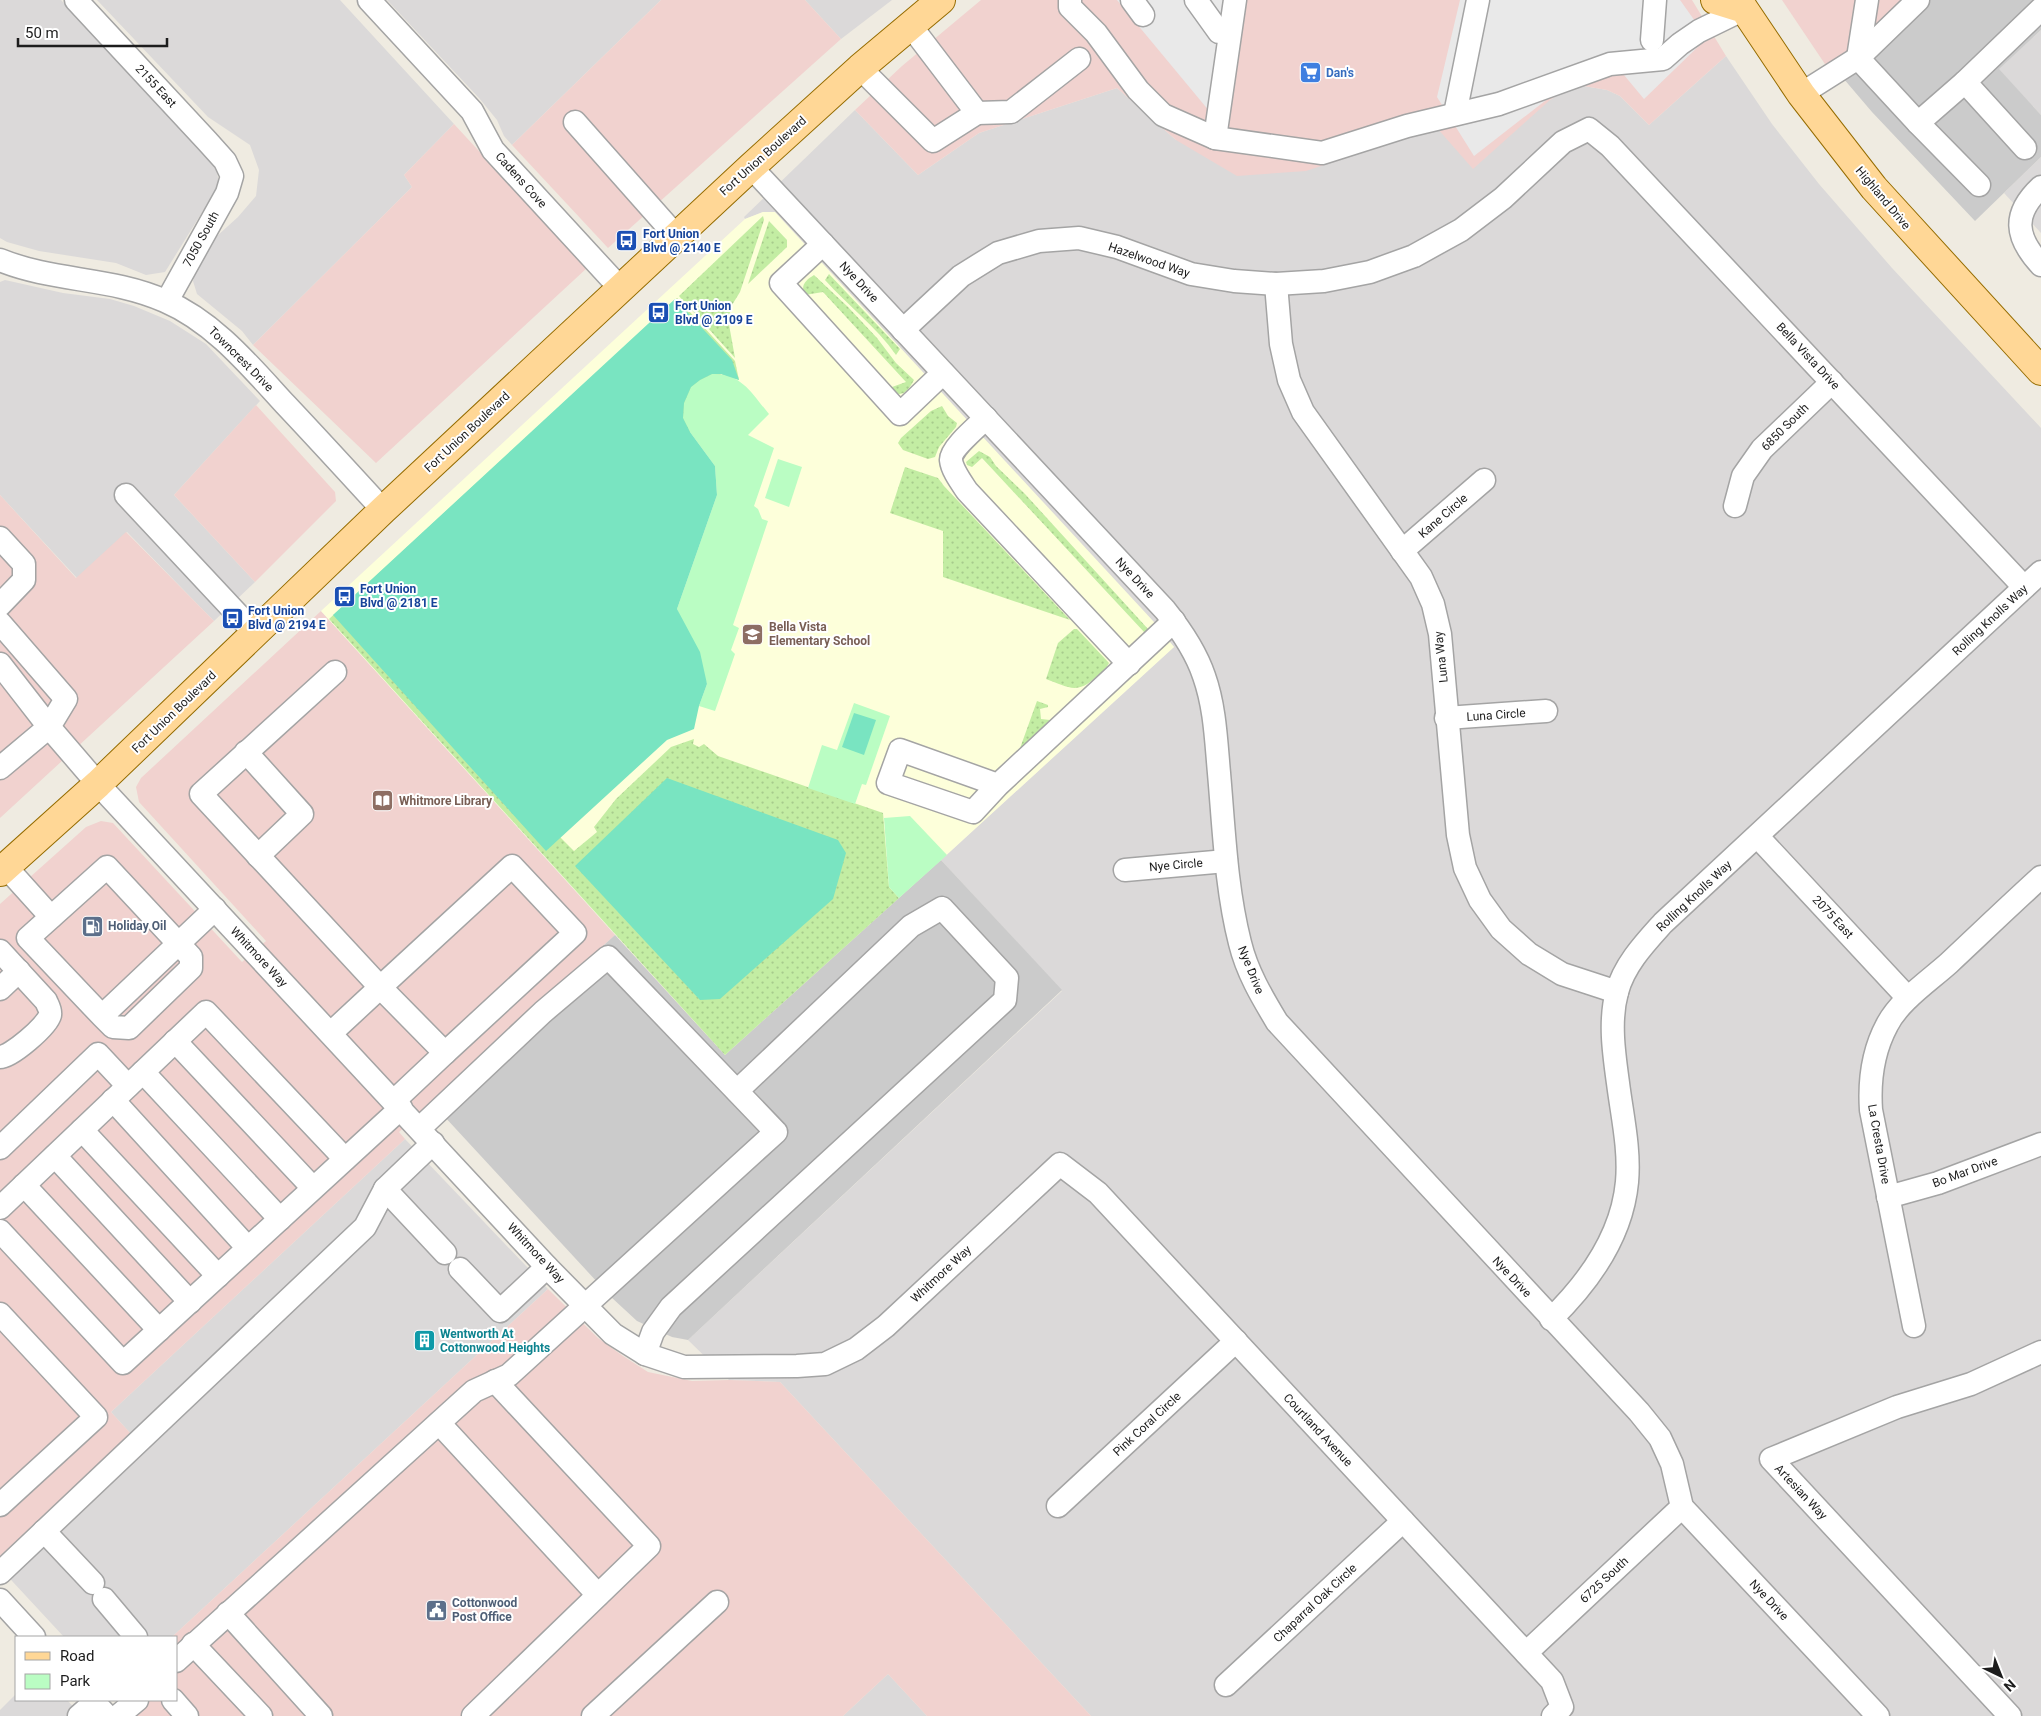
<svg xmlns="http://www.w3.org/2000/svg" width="2041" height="1716" viewBox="0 0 2041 1716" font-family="Roboto,sans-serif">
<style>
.residential{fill:#dbd9d9}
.commercial{fill:#f1d2cf}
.education{fill:#fdffda}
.religious{fill:#cbcbcb}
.grass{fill:url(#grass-dots)}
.park{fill:#bafdc3}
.pitch{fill:#79e4c1}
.parking{fill:#e9e9e9}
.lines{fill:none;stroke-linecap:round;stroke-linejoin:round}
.minor-casing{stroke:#a4a4a4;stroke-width:25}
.major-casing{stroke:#956c00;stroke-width:30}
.minor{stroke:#fff;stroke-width:22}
.major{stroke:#ffd796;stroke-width:28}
.labels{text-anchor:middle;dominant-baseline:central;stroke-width:4;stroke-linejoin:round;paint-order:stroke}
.shop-label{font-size:12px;font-weight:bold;fill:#366cbe;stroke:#fff;text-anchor:start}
.street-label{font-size:12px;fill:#1d1d1d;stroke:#fff}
.transit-label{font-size:12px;font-weight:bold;fill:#164399;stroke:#fff;text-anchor:start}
.education-label{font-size:12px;font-weight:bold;fill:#785e54;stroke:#fff;text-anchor:start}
.service-label{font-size:12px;font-weight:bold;fill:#4e5e75;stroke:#fff;text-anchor:start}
.culture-label{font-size:12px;font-weight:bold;fill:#0d838f;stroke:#fff;text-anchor:start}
</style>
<defs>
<pattern id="grass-dots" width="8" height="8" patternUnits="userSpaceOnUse" patternTransform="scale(1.25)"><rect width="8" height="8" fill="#c3eda3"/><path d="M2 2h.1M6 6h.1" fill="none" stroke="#a7cb8c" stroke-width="1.8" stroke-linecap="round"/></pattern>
</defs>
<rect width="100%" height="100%" fill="#efebe1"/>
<g class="residential">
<path d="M0 0H61L207 156 217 171 219 185 165 272 146 275 116 263 39 251 7 242 0 238Z"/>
<path d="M97 0H340L454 124 404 175 412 187 253 345 242 331 197 294 193 281 198 263 217 236 238 217 256 196 259 170 250 145 208 117Z"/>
<path d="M387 0H661L512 145 504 136 497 120 479 98Z"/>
<path d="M805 0H892L841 39Z"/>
<path d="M2041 30V115L1998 69Z"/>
<path d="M1726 56 1772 124 1819 184 1892 268 2041 428V1716H1091L780 1382 729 1380 688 1340 1062 991 941 860 1174 647 763 212 745 219 744 217 855 110 918 175 979 133 1117 88 1176 140 1437 128 1550 100 1565 90 1584 86 1607 90 1620 96 1649 125Z"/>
<path d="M2041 157V233L2004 193Z"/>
<path d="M5 280 63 293 110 299 134 306 170 321 206 344 260 401 174 495 255 582 214 621 127 532 77 578 0 495V282Z"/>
<path d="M405 1139 548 1289 172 1637H64L0 1568V1556L131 1434 111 1412Z"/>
<path d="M888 1674 927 1716H843Z"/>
<path d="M16 1694V1700H67L82 1716H0V1710Z"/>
</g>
<g class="commercial">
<path d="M661 0H805L841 39 608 248 512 145Z"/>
<path d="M981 0H1692L1726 56 1649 125 1620 96 1607 90 1584 86 1565 90 1550 100 1473 169 1437 128 1306 171 1237 176 1176 140 1117 88 979 133 918 175 855 110 902 66Z"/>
<path d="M1782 0H1927L1837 82Z"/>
<path d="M454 124 587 268 376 463 253 345 412 187 404 175Z"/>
<path d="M256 405 335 492 336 501 255 582 174 495Z"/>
<path d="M0 495 76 578 126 532 214 621 0 818Z"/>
<path d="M321 611 615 935 431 1102 399 1132 405 1139 111 1412 131 1434 0 1556V904L86 827 101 821 113 823 242 962 266 941 139 802 136 787 141 778Z"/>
<path d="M548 1289 598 1338 623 1356 648 1372 692 1381 729 1380 780 1382 1091 1716H927L888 1674 843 1716H136L122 1700H176V1637H172Z"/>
</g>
<path class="education" d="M763 212H775L1154 622 1174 647 941 860 725 1055 321 611 745 219Z"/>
<g class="religious">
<path d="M1925 0H2041V30L1999 69 2041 115V157L1975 221 1872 112 1843 78Z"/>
<path d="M941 860 1062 990 688 1340 672 1337 637 1321 611 1297 431 1102 615 935 725 1055Z"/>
</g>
<g class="grass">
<path d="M763 216 764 220 740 292 732 305 728 319 735 358 679 296Z"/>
<path d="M769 221 787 240V247L748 284Z"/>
<path d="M829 274 900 349 896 355C876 326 848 306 825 280Z"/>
<path d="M814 275 848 307 877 338 896 363 914 380C909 389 903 399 892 391V387L906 382 823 292 805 295C800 285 806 280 814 275Z"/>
<path d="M677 298 735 361 739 380 721 374 690 432 664 740 560 837 574 851 597 832 594 827 616 799 671 747 694 739 693 744 699 747 704 744 718 756 883 813 889 887 899 898 725 1055 329 619Z"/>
<path d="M942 406 948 416 957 423 956 427 939 447 935 457 928 459 903 450 898 443 901 438 931 411Z"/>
<path d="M979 451 990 457 996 466 1025 494 1148 629 1145 633 982 458 972 467 967 465 966 462Z"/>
<path d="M905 467 938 478 944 486 1070 620 943 577V531L890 513Z"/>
<path d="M1074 629H1077L1109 663C1106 669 1102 673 1096 677 1077 695 1068 687 1046 679L1058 643Z"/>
<path d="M1037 701 1048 705V707L1040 709 1041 719 1050 720 1019 751Z"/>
</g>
<g class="park">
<path d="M712 374C742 373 752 394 769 414L748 435 774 448 754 506 758 509 762 519 768 521 733 625 739 628 731 650 735 654 715 711 699 706 707 684 677 609 717 495 715 466 690 432 683 418 684 403 691 387 700 380Z"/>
<path d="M778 459 802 467 789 507 765 498Z"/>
<path d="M854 703 890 716 866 785 862 784 855 804 808 788 822 745 837 750Z"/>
<path d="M910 816 947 855 899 898 889 887 884 818Z"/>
</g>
<g class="pitch">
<path d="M675 299 732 360 739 380 721 374H712L700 380 691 387 684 403 683 418 690 432 715 466 717 495 677 609 700 652 707 684 699 706 694 729 667 740 546 851 333 615Z"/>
<path d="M854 713 876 720 864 755 842 747Z"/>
<path d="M667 778 838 840 846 853 833 899 720 999 700 1000 575 866Z"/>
</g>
<g class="parking">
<path d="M1117 0H1232L1210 112Z"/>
<path d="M1460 0H1680L1707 38 1644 99 1624 75 1577 76 1474 156 1437 97Z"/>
</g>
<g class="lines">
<defs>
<g id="minor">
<path d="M76 0 207 141 225 161 232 176 227 193 167 301"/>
<path d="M369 0 472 111 493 150 620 288"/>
<path d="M1070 0V7L1096 33 1138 90 1163 115 1215 138 1322 153 1407 126 1499 104 1610 64 1663 59 1680 44 1699 31 1744 9"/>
<path d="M1132 0 1143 15"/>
<path d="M1196 0 1219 32"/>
<path d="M1867 0 1858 58 1918 123 1979 185"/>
<path d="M1652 40 1655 0"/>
<path d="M860 68 933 141 977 113 910 25"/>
<path d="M1965 82 2041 9"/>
<path d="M1801 94 1858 58 1918 0"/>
<path d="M977 113 1011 112 1079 59"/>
<path d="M1455 114 1478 0"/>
<path d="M575 122 676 236"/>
<path d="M1918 123 1965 82 2025 148"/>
<path d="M1215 138 1235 0"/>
<path d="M751 167 1165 610C1181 630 1196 652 1204 676 1215 707 1216 740 1219 773 1224 830 1226 888 1240 943 1247 972 1262 997 1277 1022L1639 1412 1660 1438 1672 1464 1682 1507 1878 1716"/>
<path d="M2041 187C2012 214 2015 237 2041 265"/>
<path d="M823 244 781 283 900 414 943 373"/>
<path d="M0 260C54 282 111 277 165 301 214 322 250 366 285 404 318 439 351 475 383 510"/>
<path d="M1276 284 1281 344 1289 380 1303 412 1421 577 1433 604 1440 634 1458 835 1465 868 1480 900 1501 929 1529 954 1562 974 1617 992"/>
<path d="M903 330 961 276 998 253 1039 241 1079 238 1117 247 1191 274 1234 281 1276 284 1324 281 1370 272 1414 256 1461 230 1503 198 1563 142 1589 129 1610 146 2024 587"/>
<path d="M986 418C978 426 950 449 951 460 952 470 961 482 967 491L1129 664"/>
<path d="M126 495 255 633"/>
<path d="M1735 506 1743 476 1762 449 1832 382"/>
<path d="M0 538 24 564V580L0 605"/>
<path d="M1402 551 1484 480"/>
<path d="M0 623 66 699 49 727 98 784 547 1267 613 1334 645 1354 684 1367 797 1366 825 1364 856 1349 886 1326 1060 1164 1098 1193 1552 1681 1562 1707 1553 1716"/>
<path d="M0 664 49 727 0 768"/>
<path d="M1446 718 1546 711"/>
<path d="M246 752 302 814 258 856"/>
<path d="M998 785 900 750 888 783 973 812 998 785 1174 621"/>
<path d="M1758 837 1908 998"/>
<path d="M6 867 51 917"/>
<path d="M1125 870 1226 861"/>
<path d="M0 951 46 1001C48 1006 51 1010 50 1015 47 1026 11 1057 0 1057"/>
<path d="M0 989 19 971"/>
<path d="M102 1016 113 1027 129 1028 191 968V957L107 867 28 938 102 1016 215 909"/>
<path d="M331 1033C391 977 451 922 512 866L575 933 445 1053 380 987 201 794 335 672"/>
<path d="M175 1041 313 1188"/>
<path d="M143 1072 280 1219"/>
<path d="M113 1100 248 1248"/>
<path d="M394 1101 445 1053"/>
<path d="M82 1130 218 1276"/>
<path d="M433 1143 385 1189 445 1253"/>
<path d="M0 1148 98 1054 128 1086"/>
<path d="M55 1156 190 1302"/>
<path d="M24 1185 159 1330"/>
<path d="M1888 1197 1938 1183 2041 1144"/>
<path d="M0 1208 206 1012 345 1159"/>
<path d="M0 1231 123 1363 401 1108"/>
<path d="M460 1269 500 1311 547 1267"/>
<path d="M0 1314 96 1417 0 1505"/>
<path d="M1551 1319C1589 1282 1622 1236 1627 1182 1630 1149 1622 1115 1618 1083 1614 1054 1609 1021 1617 992 1624 965 1645 943 1663 923L2041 572"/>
<path d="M1914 1326 1871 1110C1869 1080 1873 1051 1887 1025 1899 1001 1929 981 1949 963 1980 934 2010 905 2041 877"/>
<path d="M645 1354 653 1332 671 1307 1005 1000 1007 978 942 908 911 926 737 1091"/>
<path d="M439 1423 598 1595"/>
<path d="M1058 1506 1236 1341"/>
<path d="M44 1531 93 1583"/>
<path d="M0 1573 365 1227 385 1189"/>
<path d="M104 1599 136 1637"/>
<path d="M0 1600 34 1637"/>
<path d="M228 1613 321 1716"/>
<path d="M193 1644 261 1716"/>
<path d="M1526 1653 1682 1507"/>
<path d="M176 1661 474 1391 509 1375 776 1132 608 957 543 1012 420 1128"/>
<path d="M1226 1685 1403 1521"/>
<path d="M92 1700 107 1716"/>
<path d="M173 1700 187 1716"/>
<path d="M79 1716 95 1702"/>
<path d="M118 1716 137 1700"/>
<path d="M473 1716 649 1546 495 1381"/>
<path d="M593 1716 717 1602"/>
<path d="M2010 1716 1771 1459 1897 1407 1971 1384 2041 1352"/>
</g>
<g id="major">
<path d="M1715 0 1744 9 1801 94 1874 188 2041 371"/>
<path d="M0 872 98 784 383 510 751 167 860 68 941 0"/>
</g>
</defs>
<use href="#minor" class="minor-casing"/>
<use href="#major" class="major-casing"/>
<use href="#minor" class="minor"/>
<use href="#major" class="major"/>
</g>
<defs>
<symbol id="supermarket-square" viewBox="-11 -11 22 22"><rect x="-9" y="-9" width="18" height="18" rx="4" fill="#3f7fe0" stroke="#fff"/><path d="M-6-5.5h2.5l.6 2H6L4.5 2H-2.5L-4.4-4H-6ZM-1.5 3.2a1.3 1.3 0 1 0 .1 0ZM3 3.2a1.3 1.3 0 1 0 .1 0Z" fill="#fff"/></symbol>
<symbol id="bus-square" viewBox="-11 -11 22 22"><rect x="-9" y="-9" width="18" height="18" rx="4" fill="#1a4fb4" stroke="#fff"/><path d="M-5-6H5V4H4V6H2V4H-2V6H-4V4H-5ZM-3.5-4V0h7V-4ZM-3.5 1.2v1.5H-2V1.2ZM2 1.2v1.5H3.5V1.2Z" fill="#fff"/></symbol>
<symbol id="school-square" viewBox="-11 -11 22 22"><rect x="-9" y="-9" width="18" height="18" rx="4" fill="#8d6e63" stroke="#fff"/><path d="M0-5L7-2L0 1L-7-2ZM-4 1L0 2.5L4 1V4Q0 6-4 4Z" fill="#fff"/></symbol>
<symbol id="library-square" viewBox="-11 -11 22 22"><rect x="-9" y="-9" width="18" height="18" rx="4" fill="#8d6e63" stroke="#fff"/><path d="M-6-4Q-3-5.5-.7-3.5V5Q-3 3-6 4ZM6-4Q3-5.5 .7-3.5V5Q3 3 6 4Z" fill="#fff"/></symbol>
<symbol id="fuel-square" viewBox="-11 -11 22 22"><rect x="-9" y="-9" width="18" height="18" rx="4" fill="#5c6f8a" stroke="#fff"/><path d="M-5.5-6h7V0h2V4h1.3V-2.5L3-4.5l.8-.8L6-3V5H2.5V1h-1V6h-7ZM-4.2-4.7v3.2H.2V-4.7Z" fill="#fff"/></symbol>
<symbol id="building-square" viewBox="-11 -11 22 22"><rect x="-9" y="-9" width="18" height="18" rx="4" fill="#0f9aa8" stroke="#fff"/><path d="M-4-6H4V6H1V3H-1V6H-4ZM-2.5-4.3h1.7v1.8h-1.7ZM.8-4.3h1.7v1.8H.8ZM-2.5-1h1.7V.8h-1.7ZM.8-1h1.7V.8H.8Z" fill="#fff"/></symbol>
<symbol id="civic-square" viewBox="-11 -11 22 22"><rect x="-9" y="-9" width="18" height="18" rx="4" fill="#5c6f8a" stroke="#fff"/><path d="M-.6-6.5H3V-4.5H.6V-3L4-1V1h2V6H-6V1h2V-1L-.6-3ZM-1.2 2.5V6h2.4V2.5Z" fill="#fff"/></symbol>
</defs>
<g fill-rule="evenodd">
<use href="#supermarket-square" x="1298" y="60" width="25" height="25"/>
<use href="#bus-square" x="614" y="228" width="25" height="25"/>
<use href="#bus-square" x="646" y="300" width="25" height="25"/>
<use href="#bus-square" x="332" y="584" width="25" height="25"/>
<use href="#bus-square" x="220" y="606" width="25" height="25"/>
<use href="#school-square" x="740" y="622" width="25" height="25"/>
<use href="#library-square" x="370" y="788" width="25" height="25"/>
<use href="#fuel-square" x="80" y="914" width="25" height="25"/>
<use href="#building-square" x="412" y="1328" width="25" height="25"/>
<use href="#civic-square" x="424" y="1598" width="25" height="25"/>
</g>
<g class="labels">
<g class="shop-label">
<text x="1326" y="73">Dan's</text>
</g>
<g class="street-label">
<text transform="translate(156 86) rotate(47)">2155 East</text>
<text transform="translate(763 156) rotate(-42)">Fort Union Boulevard</text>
<text transform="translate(521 180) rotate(48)">Cadens Cove</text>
<text transform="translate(1883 198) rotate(50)">Highland Drive</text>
<text transform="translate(201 239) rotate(-61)">7050 South</text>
<text transform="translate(1149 260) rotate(19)">Hazelwood Way</text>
<text transform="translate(859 282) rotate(47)">Nye Drive</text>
<text transform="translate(1808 356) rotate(47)">Bella Vista Drive</text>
<text transform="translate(241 359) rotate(45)">Towncrest Drive</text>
<text transform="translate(1785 427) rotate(-45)">6850 South</text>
<text transform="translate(467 432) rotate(-43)">Fort Union Boulevard</text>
<text transform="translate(1443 516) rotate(-41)">Kane Circle</text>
<text transform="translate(1135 578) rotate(47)">Nye Drive</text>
<text transform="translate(1990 620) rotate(-43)">Rolling Knolls Way</text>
<text transform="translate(1441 657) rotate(-96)">Luna Way</text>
<text transform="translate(174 712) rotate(-44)">Fort Union Boulevard</text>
<text transform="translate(1496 715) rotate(-4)">Luna Circle</text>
<text transform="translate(1176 865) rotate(-5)">Nye Circle</text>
<text transform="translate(1694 896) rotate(-43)">Rolling Knolls Way</text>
<text transform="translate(1833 917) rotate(47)">2075 East</text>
<text transform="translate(259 957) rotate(47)">Whitmore Way</text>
<text transform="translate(1251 970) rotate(68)">Nye Drive</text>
<text transform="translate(1879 1144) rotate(80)">La Cresta Drive</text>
<text transform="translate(1965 1172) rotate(-20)">Bo Mar Drive</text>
<text transform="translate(536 1253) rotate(47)">Whitmore Way</text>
<text transform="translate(941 1274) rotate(-43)">Whitmore Way</text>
<text transform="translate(1512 1277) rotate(47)">Nye Drive</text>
<text transform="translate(1147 1424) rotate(-43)">Pink Coral Circle</text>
<text transform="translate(1318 1430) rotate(47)">Courtland Avenue</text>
<text transform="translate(1801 1492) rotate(47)">Artesian Way</text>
<text transform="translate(1604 1580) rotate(-43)">6725 South</text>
<text transform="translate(1769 1600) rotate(47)">Nye Drive</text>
<text transform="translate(1315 1603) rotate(-43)">Chaparral Oak Circle</text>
</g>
<g class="transit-label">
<text x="643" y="234">Fort Union<tspan x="643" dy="14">Blvd @ 2140 E</tspan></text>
<text x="675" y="306">Fort Union<tspan x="675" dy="14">Blvd @ 2109 E</tspan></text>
<text x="360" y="589">Fort Union<tspan x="360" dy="14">Blvd @ 2181 E</tspan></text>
<text x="248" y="611">Fort Union<tspan x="248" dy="14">Blvd @ 2194 E</tspan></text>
</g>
<g class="education-label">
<text x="769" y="627">Bella Vista<tspan x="769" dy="14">Elementary School</tspan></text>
<text x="399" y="801">Whitmore Library</text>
</g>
<g class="service-label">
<text x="108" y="926">Holiday Oil</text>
<text x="452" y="1603">Cottonwood<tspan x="452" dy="14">Post Office</tspan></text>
</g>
<g class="culture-label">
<text x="440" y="1334">Wentworth At<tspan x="440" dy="14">Cottonwood Heights</tspan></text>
</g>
</g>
<rect x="15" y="1636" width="162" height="65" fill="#ffffff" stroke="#a5a5a5"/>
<rect x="25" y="1652" width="25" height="8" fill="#ffd796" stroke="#a5a5a5"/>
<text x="60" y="1661" font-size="15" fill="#1d1d1d">Road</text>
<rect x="25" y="1674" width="25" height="15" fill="#bafdc3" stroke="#a5a5a5"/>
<text x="60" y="1686" font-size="15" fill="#1d1d1d">Park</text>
<g transform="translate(2001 1676) rotate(137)" stroke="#ffffff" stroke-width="4" paint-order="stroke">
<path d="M0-4L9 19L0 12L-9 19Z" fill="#1d1d1d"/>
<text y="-8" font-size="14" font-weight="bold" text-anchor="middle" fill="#1d1d1d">N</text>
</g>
<path d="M18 38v8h149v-8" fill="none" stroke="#1d1d1d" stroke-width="2.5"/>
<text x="25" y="38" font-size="15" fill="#1d1d1d" stroke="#ffffff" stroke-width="4" paint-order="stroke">50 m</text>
</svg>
